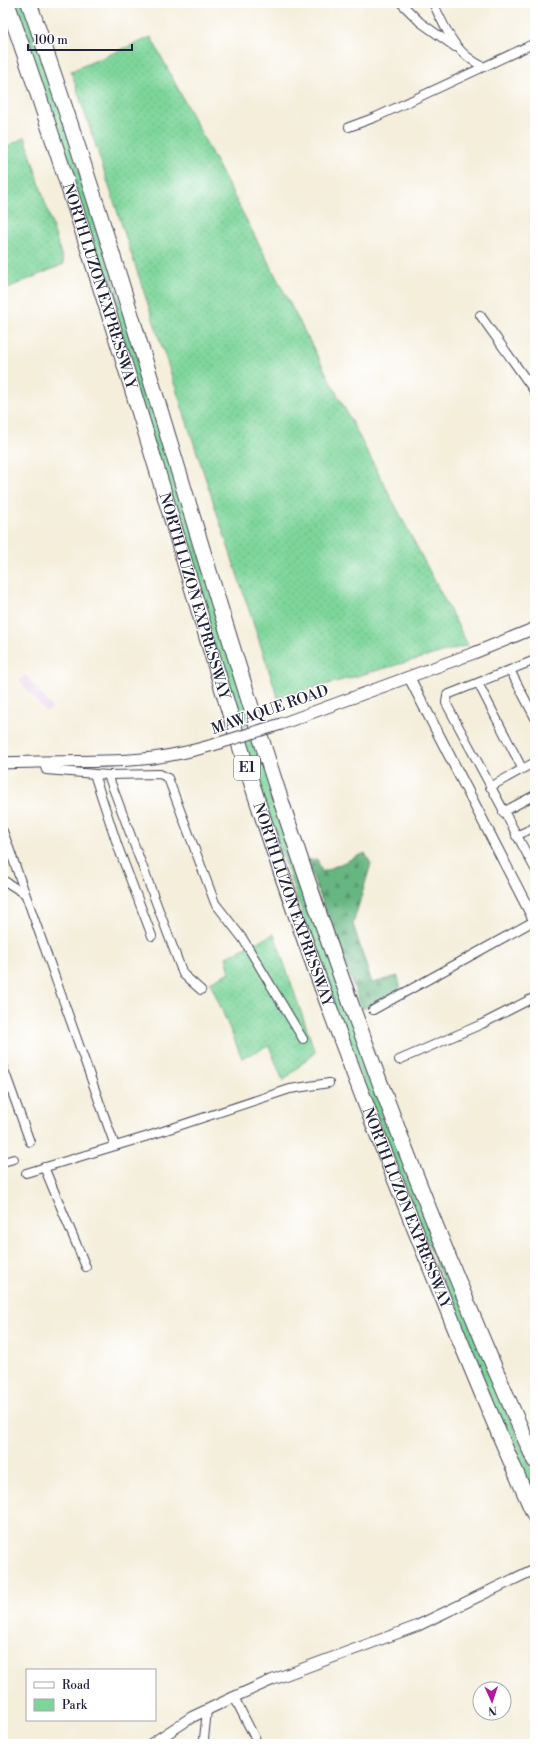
<svg xmlns="http://www.w3.org/2000/svg" width="538" height="1747" viewBox="0 0 538 1747" font-family="'Libre Bodoni',serif">
<style>
.built{fill:#e7d2ef}
.green{fill:url(#green-dots);stroke:#507c6a}
.forest{fill:url(#forest-firs);stroke:#446c5e}
.lines{fill:none;stroke-linecap:round;stroke-linejoin:round}
.minor-casing{stroke:#424153;stroke-width:10}
.tertiary-casing{stroke:#424153;stroke-width:12}
.secondary-casing{stroke:#424153;stroke-width:13}
.motorway-casing{stroke:#424153;stroke-width:17}
.minor{stroke:#fff;stroke-width:8}
.tertiary{stroke:#fff;stroke-width:10}
.secondary{stroke:#fff;stroke-width:11}
.motorway{stroke:#fff;stroke-width:15}
.secondary-bridge-casing{stroke:#424153;stroke-width:13;stroke-linecap:butt}
.secondary-bridge{stroke:#fff;stroke-width:11}
.labels{text-anchor:middle;dominant-baseline:central;stroke-width:3;stroke-linejoin:round;paint-order:stroke}
.shield{fill:#fff;stroke:#646476;stroke-width:1}
.shield-label{font-size:14px;font-weight:bold;fill:#22223b}
.street-label{font-size:15px;fill:#22223b;stroke:#fff}
</style>
<defs>
<pattern id="green-dots" width="8" height="8" patternUnits="userSpaceOnUse"><rect width="8" height="8" fill="#7dd59a"/><path d="M2 2h.1M6 6h.1" fill="none" stroke="#6cb786" stroke-width="1.8" stroke-linecap="round"/></pattern>
<pattern id="forest-firs" width="22" height="20" patternUnits="userSpaceOnUse"><rect width="22" height="20" fill="#66b682"/><path d="M5 1l3.5 6h-7zM16 11l3.5 6h-7z" fill="#54946c"/></pattern>
</defs>
<rect width="100%" height="100%" fill="#fff"/>
<filter id="ink" filterUnits="userSpaceOnUse"><feTurbulence type="fractalNoise" baseFrequency=".025" numOctaves="2"/><feDisplacementMap in="SourceGraphic" scale="8" xChannelSelector="R" yChannelSelector="G"/><feConvolveMatrix kernelMatrix="1 2 1 2 8 2 1 2 1" color-interpolation-filters="sRGB"/></filter>
<filter id="wash" filterUnits="userSpaceOnUse"><feTurbulence type="fractalNoise" baseFrequency=".012" numOctaves="4" result="noise"/><feDisplacementMap in="SourceGraphic" scale="16" xChannelSelector="R" yChannelSelector="G"/><feGaussianBlur stdDeviation="0.9" result="paint"/><feColorMatrix in="noise" values="0 0 0 0 0 0 0 0 0 0 0 0 0 0 0 0 0 1.4 0 .05"/><feComposite in="paint" operator="in"/></filter>
<g filter="url(#wash)">
<rect width="100%" height="100%" fill="#f4eedb"/>
<path class="built" d="M26 675 52 708 46 712 19 680Z"/>
<g class="green">
<path d="M13 3H26L253 723 239 727Z"/>
<path d="M151 37 468 645 278 698 71 71Z"/>
<path d="M25 137 64 264 3 290V149Z"/>
<path d="M256 733 506 1409 535 1478V1503L496 1413 341 1026 242 737Z"/>
<path d="M274 934 315 1052 283 1081 269 1046 242 1058 210 982 230 972 226 957Z"/>
</g>
<path class="forest" d="M365 853 371 864 353 924 372 983 398 976 402 994 362 1009 307 861 317 859 322 872Z"/>
</g>
<g filter="url(#ink)">
<g class="lines">
<defs>
<g id="minor">
<path d="M401 3 420 22 455 47"/>
<path d="M433 3C447 31 454 53 484 67"/>
<path d="M349 127 376 117 535 43"/>
<path d="M480 315 535 392"/>
<path d="M535 660 447 695 446 703 535 869"/>
<path d="M510 670 535 718"/>
<path d="M478 683 522 768"/>
<path d="M43 761 46 770 108 775 160 774 168 778 215 903 243 939 303 1039"/>
<path d="M94 774 118 847 152 936"/>
<path d="M108 775 183 974 201 990"/>
<path d="M490 787 535 762"/>
<path d="M503 812 535 795"/>
<path d="M3 831 115 1146"/>
<path d="M516 836 535 827"/>
<path d="M3 880 25 894"/>
<path d="M373 1010 534 921"/>
<path d="M399 1060 482 1024 535 997"/>
<path d="M3 1067 30 1142"/>
<path d="M3 1162 14 1159"/>
<path d="M44 1167 86 1267"/>
<path d="M26 1173 145 1137 290 1089 329 1083"/>
<path d="M234 1697 258 1744"/>
<path d="M205 1744 204 1739 207 1710"/>
</g>
<g id="tertiary">
<path d="M409 677 535 922"/>
<path d="M151 1744 192 1717 234 1697 272 1680 417 1626 535 1569"/>
</g>
<g id="secondary">
<path d="M281 724 474 653 535 628"/>
<path d="M3 763C53 760 104 764 153 758 174 755 193 751 213 745"/>
</g>
<g id="motorway">
<path id="s1" d="M7 3C60 155 108 309 155 463 191 582 224 700 263 818 315 976 375 1132 438 1286 469 1363 501 1440 535 1516"/>
<path d="M29 3C123 269 196 542 284 810 356 1030 441 1249 535 1461"/>
</g>
</defs>
<use href="#minor" class="minor-casing"/>
<use href="#tertiary" class="tertiary-casing"/>
<use href="#secondary" class="secondary-casing"/>
<use href="#motorway" class="motorway-casing"/>
<use href="#minor" class="minor"/>
<use href="#tertiary" class="tertiary"/>
<use href="#secondary" class="secondary"/>
<use href="#motorway" class="motorway"/>
<defs>
<path id="secondary-bridge" d="M213 745 281 724"/>
</defs>
<use href="#secondary-bridge" class="secondary-bridge-casing"/>
<use href="#secondary-bridge" class="secondary-bridge"/>
</g>
</g>
<g class="labels">
<rect class="shield" x="234" y="756" width="26" height="24" rx="3"/>
<g class="shield-label">
<text x="247" y="768">E1</text>
</g>
<g class="street-label">
<text stroke="none"><textPath href="#s1" startOffset="298">NORTH LUZON EXPRESSWAY</textPath></text>
<text stroke="none"><textPath href="#s1" startOffset="622">NORTH LUZON EXPRESSWAY</textPath></text>
<text transform="translate(270 710) rotate(-19)">MAWAQUE ROAD</text>
<text stroke="none"><textPath href="#s1" startOffset="946">NORTH LUZON EXPRESSWAY</textPath></text>
<text stroke="none"><textPath href="#s1" startOffset="1270">NORTH LUZON EXPRESSWAY</textPath></text>
</g>
</g>
<rect width="538" height="1747" fill="none" stroke="#fff" stroke-width="16"/>
<rect x="26" y="1669" width="130" height="52" fill="#ffffff" stroke="#a7a7b1"/>
<rect x="34" y="1682" width="20" height="6" fill="#ffffff" stroke="#a7a7b1"/>
<text x="62" y="1689" font-size="12" fill="#22223b">Road</text>
<rect x="34" y="1699" width="20" height="12" fill="#7dd59a" stroke="#a7a7b1"/>
<text x="62" y="1709" font-size="12" fill="#22223b">Park</text>
<g transform="translate(492 1701) rotate(177)"><circle r="19" fill="#ffffff" stroke="#a7a7b1"/>
<path d="M0-3L7 15L0 10L-7 15Z" fill="#b5179e"/>
<text y="-6" font-size="11" font-weight="bold" text-anchor="middle" fill="#22223b">N</text>
</g>
<path d="M28 44v6h104v-6" fill="none" stroke="#22223b" stroke-width="2"/>
<text x="34" y="44" font-size="12" fill="#22223b" stroke="#ffffff" stroke-width="3" paint-order="stroke">100 m</text>
</svg>
